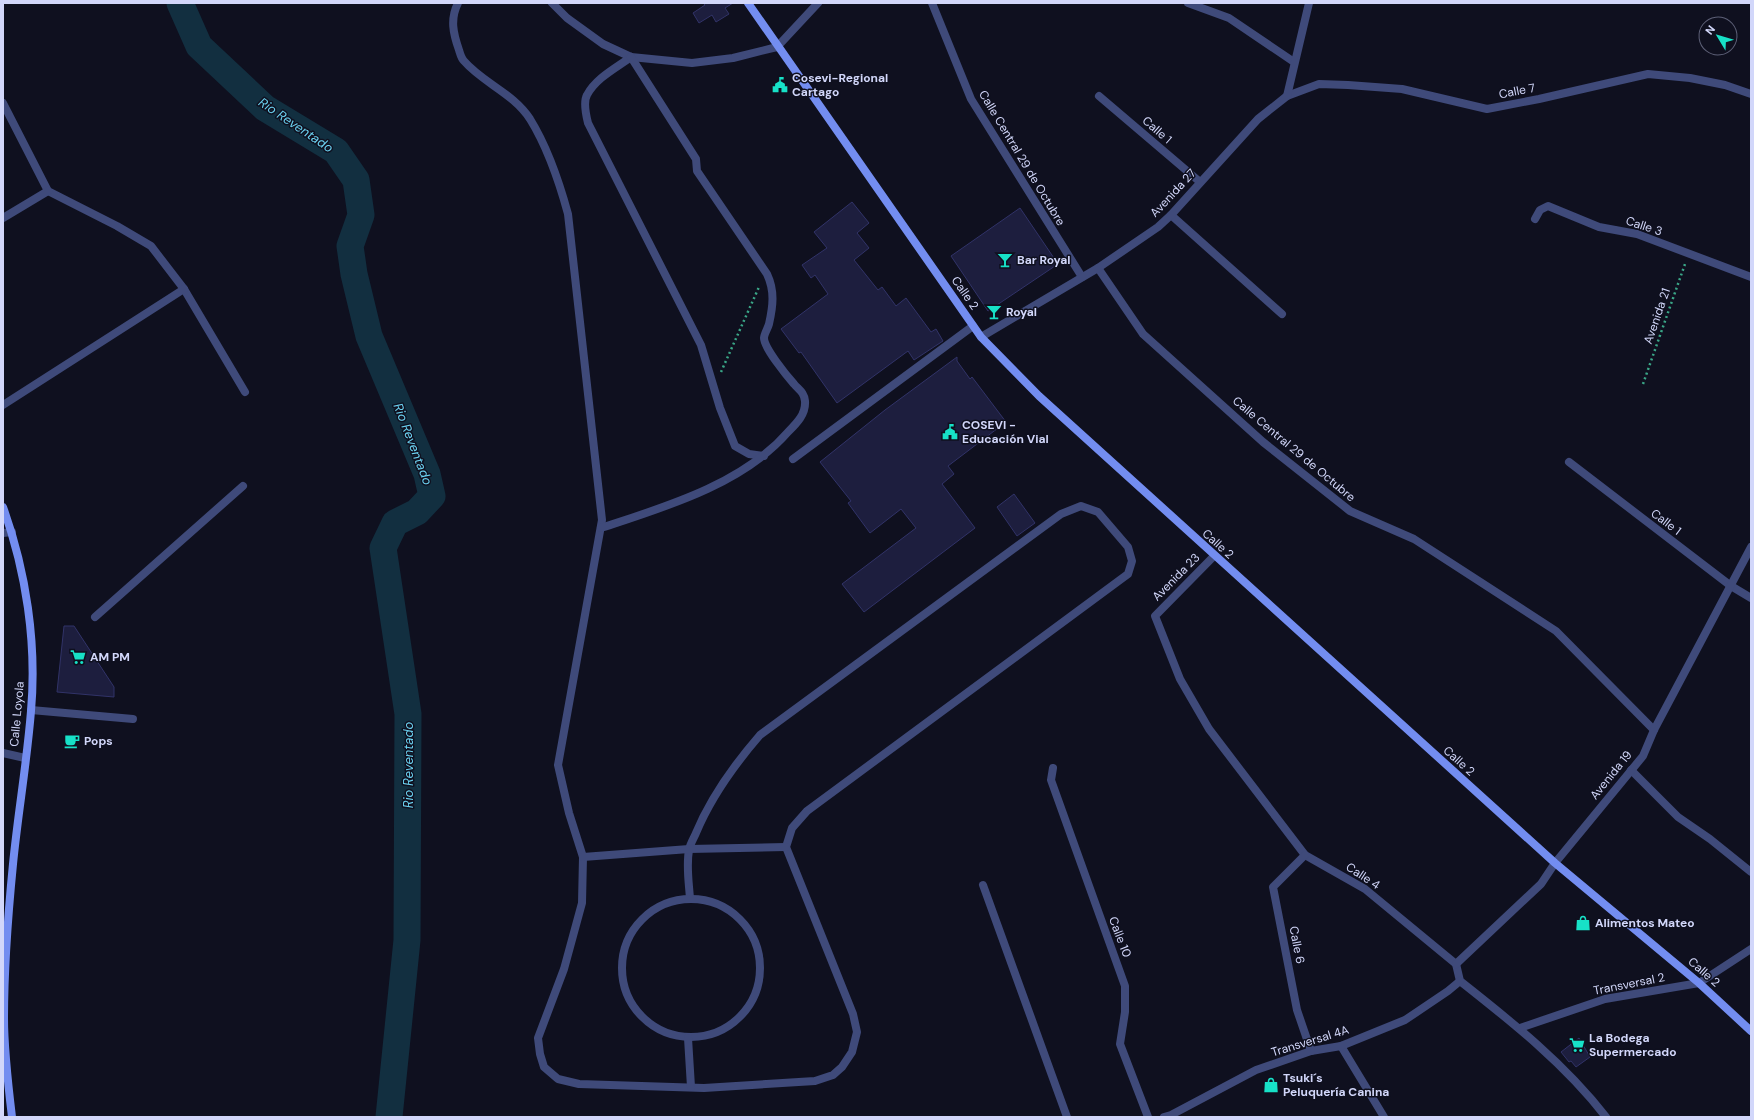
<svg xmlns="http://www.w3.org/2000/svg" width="1754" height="1120" viewBox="0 0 1754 1120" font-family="'DM Sans',sans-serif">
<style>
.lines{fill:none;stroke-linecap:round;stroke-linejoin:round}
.river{stroke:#122f40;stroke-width:27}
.building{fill:#1d1e3e;stroke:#313368}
.path{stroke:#3aa687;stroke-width:2.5;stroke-dasharray:2 3;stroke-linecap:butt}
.lane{stroke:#3f4a7a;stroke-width:8}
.street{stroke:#3f4a7a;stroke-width:8}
.secondary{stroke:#738df0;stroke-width:8}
.labels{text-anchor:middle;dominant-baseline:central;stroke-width:3;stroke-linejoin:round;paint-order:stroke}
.poi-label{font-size:12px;font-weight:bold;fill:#d2d7fa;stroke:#0f101f;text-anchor:start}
.street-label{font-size:12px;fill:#d2d7fa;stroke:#0f101f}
.water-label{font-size:13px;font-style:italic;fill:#6bd1f0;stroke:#0f101f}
</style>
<rect width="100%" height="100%" fill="#0f101f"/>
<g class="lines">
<path class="river" d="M180 3 199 46 265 108 336 151 356 180 361 215 350 246 354 274 369 336 427 474 432 496 417 512 395 523 383 548 408 714 407 940 389 1117"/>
</g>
<g class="building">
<path d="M703 3H733L725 8 729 14 716 22 712 15 699 23 693 13 705 5Z"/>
<path d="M852 202 869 223 857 233 869 248 854 260 878 290 882 287 896 306 906 298 931 332 936 329 943 341 914 360 908 351 837 403 801 352 799 353 781 329 828 294 815 275 811 278 802 265 827 248 814 232Z"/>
<path d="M1020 208 1058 264 988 311 951 256Z"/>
<path d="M957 357V361L970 379 972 377 1006 422 948 466 954 474 942 484 975 528 864 612 842 584 916 528 901 509 870 533 848 503 851 501 820 462 885 410Z"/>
<path d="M1014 494 1035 523 1017 536 997 507Z"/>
<path d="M64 626H74L114 687V697L57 692Z"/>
<path d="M1579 1038 1590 1057 1576 1067 1571 1061 1569 1062 1561 1052Z"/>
</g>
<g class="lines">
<g class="path">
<path d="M721 372 759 287"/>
<path d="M1643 384 1685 264"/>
</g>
<g class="lane">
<path d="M458 3C450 19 453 33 459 50 460 53 461 58 464 61 483 83 513 93 530 119 548 148 559 181 568 214L602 520 558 765 569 813 583 857 582 903 564 969 538 1038 540 1054 544 1067 558 1079 579 1084 704 1088 815 1081 833 1075 842 1067 852 1052 857 1032 853 1014 786 847 792 828 807 811 1128 574 1132 561 1128 547 1098 512 1081 506 1061 514 760 735C734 765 711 797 696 833 694 838 690 844 689 850 686 866 689 883 690 899"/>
<path d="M552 3 567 18 603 44 631 57 692 63 733 58 777 47"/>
<path d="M631 57C616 68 596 78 587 95 583 102 586 115 588 123L701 345 720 408 735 446 749 454 764 456"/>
<path d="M1171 215 1282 314"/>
<path d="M793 459 973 326"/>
<path d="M601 528C665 507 743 484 788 432 797 423 806 414 805 401 804 392 799 390 794 384 787 376 764 348 764 338 764 334 768 328 769 324 773 306 775 291 767 274L697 171 696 159 631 57"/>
<path d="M3 533 12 532"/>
<path d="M95 617 243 486"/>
<path d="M31 710 133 719"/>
<path d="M3 753 25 758"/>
<path d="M583 857 689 849 786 847"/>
<circle cx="691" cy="968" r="69"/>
<path d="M688 1038 691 1087"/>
</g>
<g class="street">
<path d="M932 3 971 99 1082 277"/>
<path d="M1188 3 1229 18 1294 62"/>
<path d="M777 47 818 3"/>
<path d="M1099 96 1200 182"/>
<path d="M1287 96 1319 84 1348 85 1402 89 1487 109 1539 99 1648 74 1690 78 1725 85 1751 94"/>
<path d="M3 103 48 191 117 226 151 246 184 289 245 392"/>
<path d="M3 218 48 191"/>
<path d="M1535 219 1540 210 1548 206 1599 227 1637 234 1751 277"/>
<path d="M1098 268 1143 334 1263 442 1350 511 1414 539 1556 631 1654 730"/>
<path d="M981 337 1098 268 1158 227 1171 215 1258 119 1287 96 1309 3"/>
<path d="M3 405 184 289"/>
<path d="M1569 462 1731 586 1751 598"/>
<path d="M1214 556 1155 616 1180 679 1209 729 1305 855 1365 889 1456 964 1460 981C1512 1022 1565 1064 1606 1117"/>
<path d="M1053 768 1051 780 1125 986V1012L1120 1044 1148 1117"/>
<path d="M1631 770 1678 817 1710 839 1751 872"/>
<path d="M1305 855 1273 887 1297 1010 1311 1051"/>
<path d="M983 885 1067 1117"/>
<path d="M1456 964 1541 884 1555 863 1643 756 1654 730 1751 547"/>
<path d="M1520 1028 1605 999 1699 983 1751 949"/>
<path d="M1341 1046 1384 1117"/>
<path d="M1164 1117 1171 1115 1256 1070 1311 1051 1341 1046 1405 1020 1448 991 1460 981"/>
</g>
<g class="secondary">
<path d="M748 3 981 337 1039 396 1555 863 1699 983 1751 1031"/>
<path d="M3 507C26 571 37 643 31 711 27 762 18 813 13 864 8 915 4 967 4 1018 4 1051 8 1084 12 1117"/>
</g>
</g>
<defs>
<symbol id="civic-bare" viewBox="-9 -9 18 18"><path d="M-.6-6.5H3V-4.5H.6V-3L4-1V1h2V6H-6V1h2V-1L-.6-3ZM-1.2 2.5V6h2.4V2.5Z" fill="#17e1c7" stroke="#0f101f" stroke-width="2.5" paint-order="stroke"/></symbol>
<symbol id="bar-bare" viewBox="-9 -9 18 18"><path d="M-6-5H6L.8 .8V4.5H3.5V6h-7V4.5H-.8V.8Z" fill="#17e1c7" stroke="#0f101f" stroke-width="2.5" paint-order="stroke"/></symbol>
<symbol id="supermarket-bare" viewBox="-9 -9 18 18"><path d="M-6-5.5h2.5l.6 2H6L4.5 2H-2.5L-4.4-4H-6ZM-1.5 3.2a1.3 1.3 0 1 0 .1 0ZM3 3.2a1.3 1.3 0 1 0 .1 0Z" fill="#17e1c7" stroke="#0f101f" stroke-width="2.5" paint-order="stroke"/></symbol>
<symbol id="cafe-bare" viewBox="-9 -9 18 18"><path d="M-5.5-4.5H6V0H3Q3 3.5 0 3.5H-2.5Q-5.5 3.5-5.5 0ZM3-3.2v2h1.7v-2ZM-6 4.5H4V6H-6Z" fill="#17e1c7" stroke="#0f101f" stroke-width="2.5" paint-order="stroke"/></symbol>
<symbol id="shop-bare" viewBox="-9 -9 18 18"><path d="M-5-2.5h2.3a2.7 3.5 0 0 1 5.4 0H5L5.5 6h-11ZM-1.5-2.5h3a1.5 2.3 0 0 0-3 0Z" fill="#17e1c7" stroke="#0f101f" stroke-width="2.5" paint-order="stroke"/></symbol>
</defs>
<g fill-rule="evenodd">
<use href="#civic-bare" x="769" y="74" width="22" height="22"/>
<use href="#bar-bare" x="994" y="249" width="22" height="22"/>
<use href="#bar-bare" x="983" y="301" width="22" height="22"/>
<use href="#civic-bare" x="939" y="421" width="22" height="22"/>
<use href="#supermarket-bare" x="67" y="646" width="22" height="22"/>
<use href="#cafe-bare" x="61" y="730" width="22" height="22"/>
<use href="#shop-bare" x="1572" y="912" width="22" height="22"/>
<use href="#supermarket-bare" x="1566" y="1034" width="22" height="22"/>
<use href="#shop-bare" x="1260" y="1074" width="22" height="22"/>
</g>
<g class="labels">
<g class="poi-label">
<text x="792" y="78">Cosevi-Regional<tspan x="792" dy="14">Cartago</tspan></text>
<text x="1017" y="260">Bar Royal</text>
<text x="1006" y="312">Royal</text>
<text x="962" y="425">COSEVI -<tspan x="962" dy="14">Educación Vial</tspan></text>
<text x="90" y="657">AM PM</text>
<text x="84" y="741">Pops</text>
<text x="1595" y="923">Alimentos Mateo</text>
<text x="1589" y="1038">La Bodega<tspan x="1589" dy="14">Supermercado</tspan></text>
<text x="1283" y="1078">Tsuki´s<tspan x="1283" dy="14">Peluquería Canina</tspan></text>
</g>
<g class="street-label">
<text transform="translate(1517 91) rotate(-11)">Calle 7</text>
<text transform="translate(1157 130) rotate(41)">Calle 1</text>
<text transform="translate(1022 158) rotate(59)">Calle Central 29 de Octubre</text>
<text transform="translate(1173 193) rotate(-47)">Avenida 27</text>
<text transform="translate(1644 226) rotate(18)">Calle 3</text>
<text transform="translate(965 293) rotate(55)">Calle 2</text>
<text transform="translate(1657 316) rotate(-71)">Avenida 21</text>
<text transform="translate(1294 449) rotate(40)">Calle Central 29 de Octubre</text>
<text transform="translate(1666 522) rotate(37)">Calle 1</text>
<text transform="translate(1218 544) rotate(42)">Calle 2</text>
<text transform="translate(1176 577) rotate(-45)">Avenida 23</text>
<text transform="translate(17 714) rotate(-85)">Calle Loyola</text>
<text transform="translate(1459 761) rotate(42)">Calle 2</text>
<text transform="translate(1611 775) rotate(-51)">Avenida 19</text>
<text transform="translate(1363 876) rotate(33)">Calle 4</text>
<text transform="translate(1120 937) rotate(69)">Calle 10</text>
<text transform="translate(1297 945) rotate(79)">Calle 6</text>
<text transform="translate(1704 972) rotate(41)">Calle 2</text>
<text transform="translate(1629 984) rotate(-11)">Transversal 2</text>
<text transform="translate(1310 1041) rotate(-17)">Transversal 4A</text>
</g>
<g class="water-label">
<text transform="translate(296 125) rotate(34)">Rio Reventado</text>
<text transform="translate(413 444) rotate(69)">Rio Reventado</text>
<text transform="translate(408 765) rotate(-90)">Rio Reventado</text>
</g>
</g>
<rect width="1754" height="1120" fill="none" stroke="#d2d7fa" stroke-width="8"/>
<g transform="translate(1718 36) rotate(308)"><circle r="19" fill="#0f101f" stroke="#5d6077"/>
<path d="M0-3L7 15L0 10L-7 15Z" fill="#17e1c7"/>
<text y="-6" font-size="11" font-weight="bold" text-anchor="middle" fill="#d2d7fa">N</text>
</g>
</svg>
